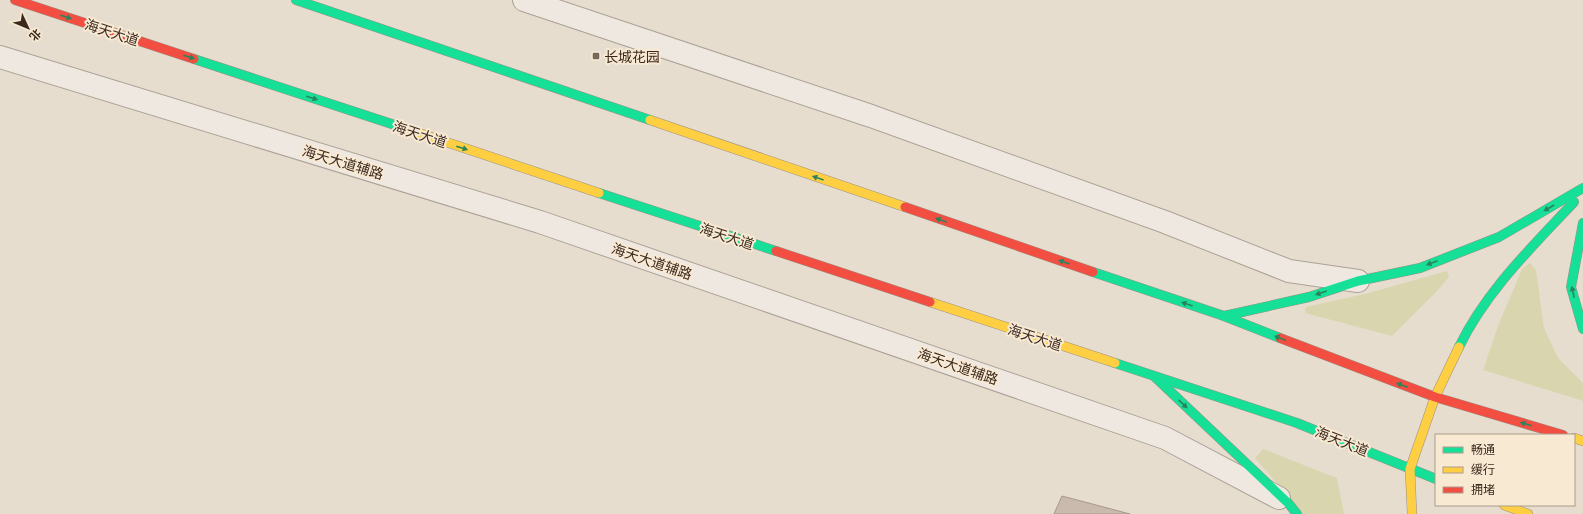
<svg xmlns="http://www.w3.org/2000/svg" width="1583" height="514" viewBox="0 0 1583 514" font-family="'PT Serif','Noto Sans SC',serif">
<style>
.green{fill:#d9d6af}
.building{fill:#cabaae;stroke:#a7988d}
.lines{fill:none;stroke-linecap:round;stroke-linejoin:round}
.street-casing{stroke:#aca296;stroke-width:24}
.fast-casing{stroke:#9b9186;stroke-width:10}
.slow-casing{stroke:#9b9186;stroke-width:10}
.jam-casing{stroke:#9b9186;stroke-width:10}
.street{stroke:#eee8e0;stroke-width:22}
.fast{stroke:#16e098;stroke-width:9}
.slow{stroke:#ffcf43;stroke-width:9}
.jam{stroke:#f24e42;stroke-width:9}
.oneway{fill:#29845b}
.poi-dot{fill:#78685c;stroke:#f8e9d3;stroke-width:1.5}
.labels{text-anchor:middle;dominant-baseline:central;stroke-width:4;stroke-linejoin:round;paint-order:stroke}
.street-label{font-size:14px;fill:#3c291e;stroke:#f8e9d3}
.poi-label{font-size:14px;fill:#3c291e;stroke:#f8e9d3;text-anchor:start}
</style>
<rect width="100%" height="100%" fill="#e6ddce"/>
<g class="green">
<path d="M1530 263 1536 270 1544 328 1558 358 1583 383V401L1483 370 1498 326 1522 269Z"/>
<path d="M1447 271 1449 277 1437 291 1392 336 1305 313 1306 307 1365 294Z"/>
<path d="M1263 449 1337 478 1344 514H1303L1255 458Z"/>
</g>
<path class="building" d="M1062 496 1130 514H1054Z"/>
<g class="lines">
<defs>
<g id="street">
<path d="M524 0 871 116 1165 222 1289 271 1358 281"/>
<path d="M0 57 540 222 1165 438 1279 498"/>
</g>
<g id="fast">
<path d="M296 0 650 120"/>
<path d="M194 59 407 129"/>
<path d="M599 193 776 251"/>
<path d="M1583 223 1571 287 1583 329"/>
<path d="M1093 272 1224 316 1280 338"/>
<path d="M1224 316 1309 297 1358 281 1420 268 1499 237 1583 188"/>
<path d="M1459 347C1486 291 1532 247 1574 202"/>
<path d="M1115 363 1297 423 1436 479"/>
<path d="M1155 377 1289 504 1297 514"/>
</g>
<g id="slow">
<path d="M650 120 905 207"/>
<path d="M407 129 599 193"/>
<path d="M930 302 1115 363"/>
<path d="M1574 438 1583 441"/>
<path d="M1504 505 1528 514"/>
<path d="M1412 514 1410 469 1435 397 1459 347"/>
</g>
<g id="jam">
<path d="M15 0 194 59"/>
<path d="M905 207 1093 272"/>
<path d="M776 251 930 302"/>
<path d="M1280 338 1435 397 1563 435"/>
</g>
</defs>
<use href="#street" class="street-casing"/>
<use href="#fast" class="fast-casing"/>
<use href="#slow" class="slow-casing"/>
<use href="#jam" class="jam-casing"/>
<use href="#street" class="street"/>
<use href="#fast" class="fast"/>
<use href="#slow" class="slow"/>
<use href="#jam" class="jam"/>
</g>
<defs><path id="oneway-solid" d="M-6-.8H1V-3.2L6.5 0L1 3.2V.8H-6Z"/></defs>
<g class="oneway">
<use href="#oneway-solid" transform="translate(66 17) rotate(18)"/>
<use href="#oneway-solid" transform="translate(189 57) rotate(18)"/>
<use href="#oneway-solid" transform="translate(312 98) rotate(18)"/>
<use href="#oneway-solid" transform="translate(462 148) rotate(18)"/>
<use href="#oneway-solid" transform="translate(818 178) rotate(-161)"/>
<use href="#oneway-solid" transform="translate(1549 208) rotate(150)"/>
<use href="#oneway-solid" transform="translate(941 220) rotate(-161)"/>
<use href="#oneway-solid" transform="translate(1064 262) rotate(-161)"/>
<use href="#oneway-solid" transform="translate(1432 263) rotate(159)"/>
<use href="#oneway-solid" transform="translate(1573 292) rotate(-102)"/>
<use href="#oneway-solid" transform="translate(1321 293) rotate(161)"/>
<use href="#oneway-solid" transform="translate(1187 304) rotate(-161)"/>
<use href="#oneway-solid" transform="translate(1280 338) rotate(-159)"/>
<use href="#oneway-solid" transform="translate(1402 385) rotate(-159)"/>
<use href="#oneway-solid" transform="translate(1183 404) rotate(43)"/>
<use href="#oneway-solid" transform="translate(1526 424) rotate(-164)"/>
</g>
<rect class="poi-dot" x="592" y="52" width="8" height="8" rx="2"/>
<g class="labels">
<g class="street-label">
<text transform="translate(112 32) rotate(18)">海天大道</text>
<text transform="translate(420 134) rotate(18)">海天大道</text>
<text transform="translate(343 162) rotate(17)">海天大道辅路</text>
<text transform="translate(727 236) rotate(18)">海天大道</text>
<text transform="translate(652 261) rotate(19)">海天大道辅路</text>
<text transform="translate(1035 337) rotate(18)">海天大道</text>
<text transform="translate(958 366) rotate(19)">海天大道辅路</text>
<text transform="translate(1342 441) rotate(22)">海天大道</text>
</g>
<g class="poi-label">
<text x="604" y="56">长城花园</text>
</g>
</g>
<rect x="1435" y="434" width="140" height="72" fill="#f8e9d3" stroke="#ad9c8b"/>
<rect x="1443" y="447" width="20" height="6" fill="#16e098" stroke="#ad9c8b"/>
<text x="1471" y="454" font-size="12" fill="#3c291e">畅通</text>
<rect x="1443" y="467" width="20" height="6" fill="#ffcf43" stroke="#ad9c8b"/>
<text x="1471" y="474" font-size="12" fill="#3c291e">缓行</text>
<rect x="1443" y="487" width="20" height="6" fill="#f24e42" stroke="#ad9c8b"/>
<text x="1471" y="494" font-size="12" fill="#3c291e">拥堵</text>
<g transform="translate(28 28) rotate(134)" stroke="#f8e9d3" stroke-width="3" paint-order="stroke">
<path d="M0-3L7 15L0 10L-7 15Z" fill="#3c291e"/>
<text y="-6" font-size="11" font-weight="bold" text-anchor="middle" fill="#3c291e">北</text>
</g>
</svg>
